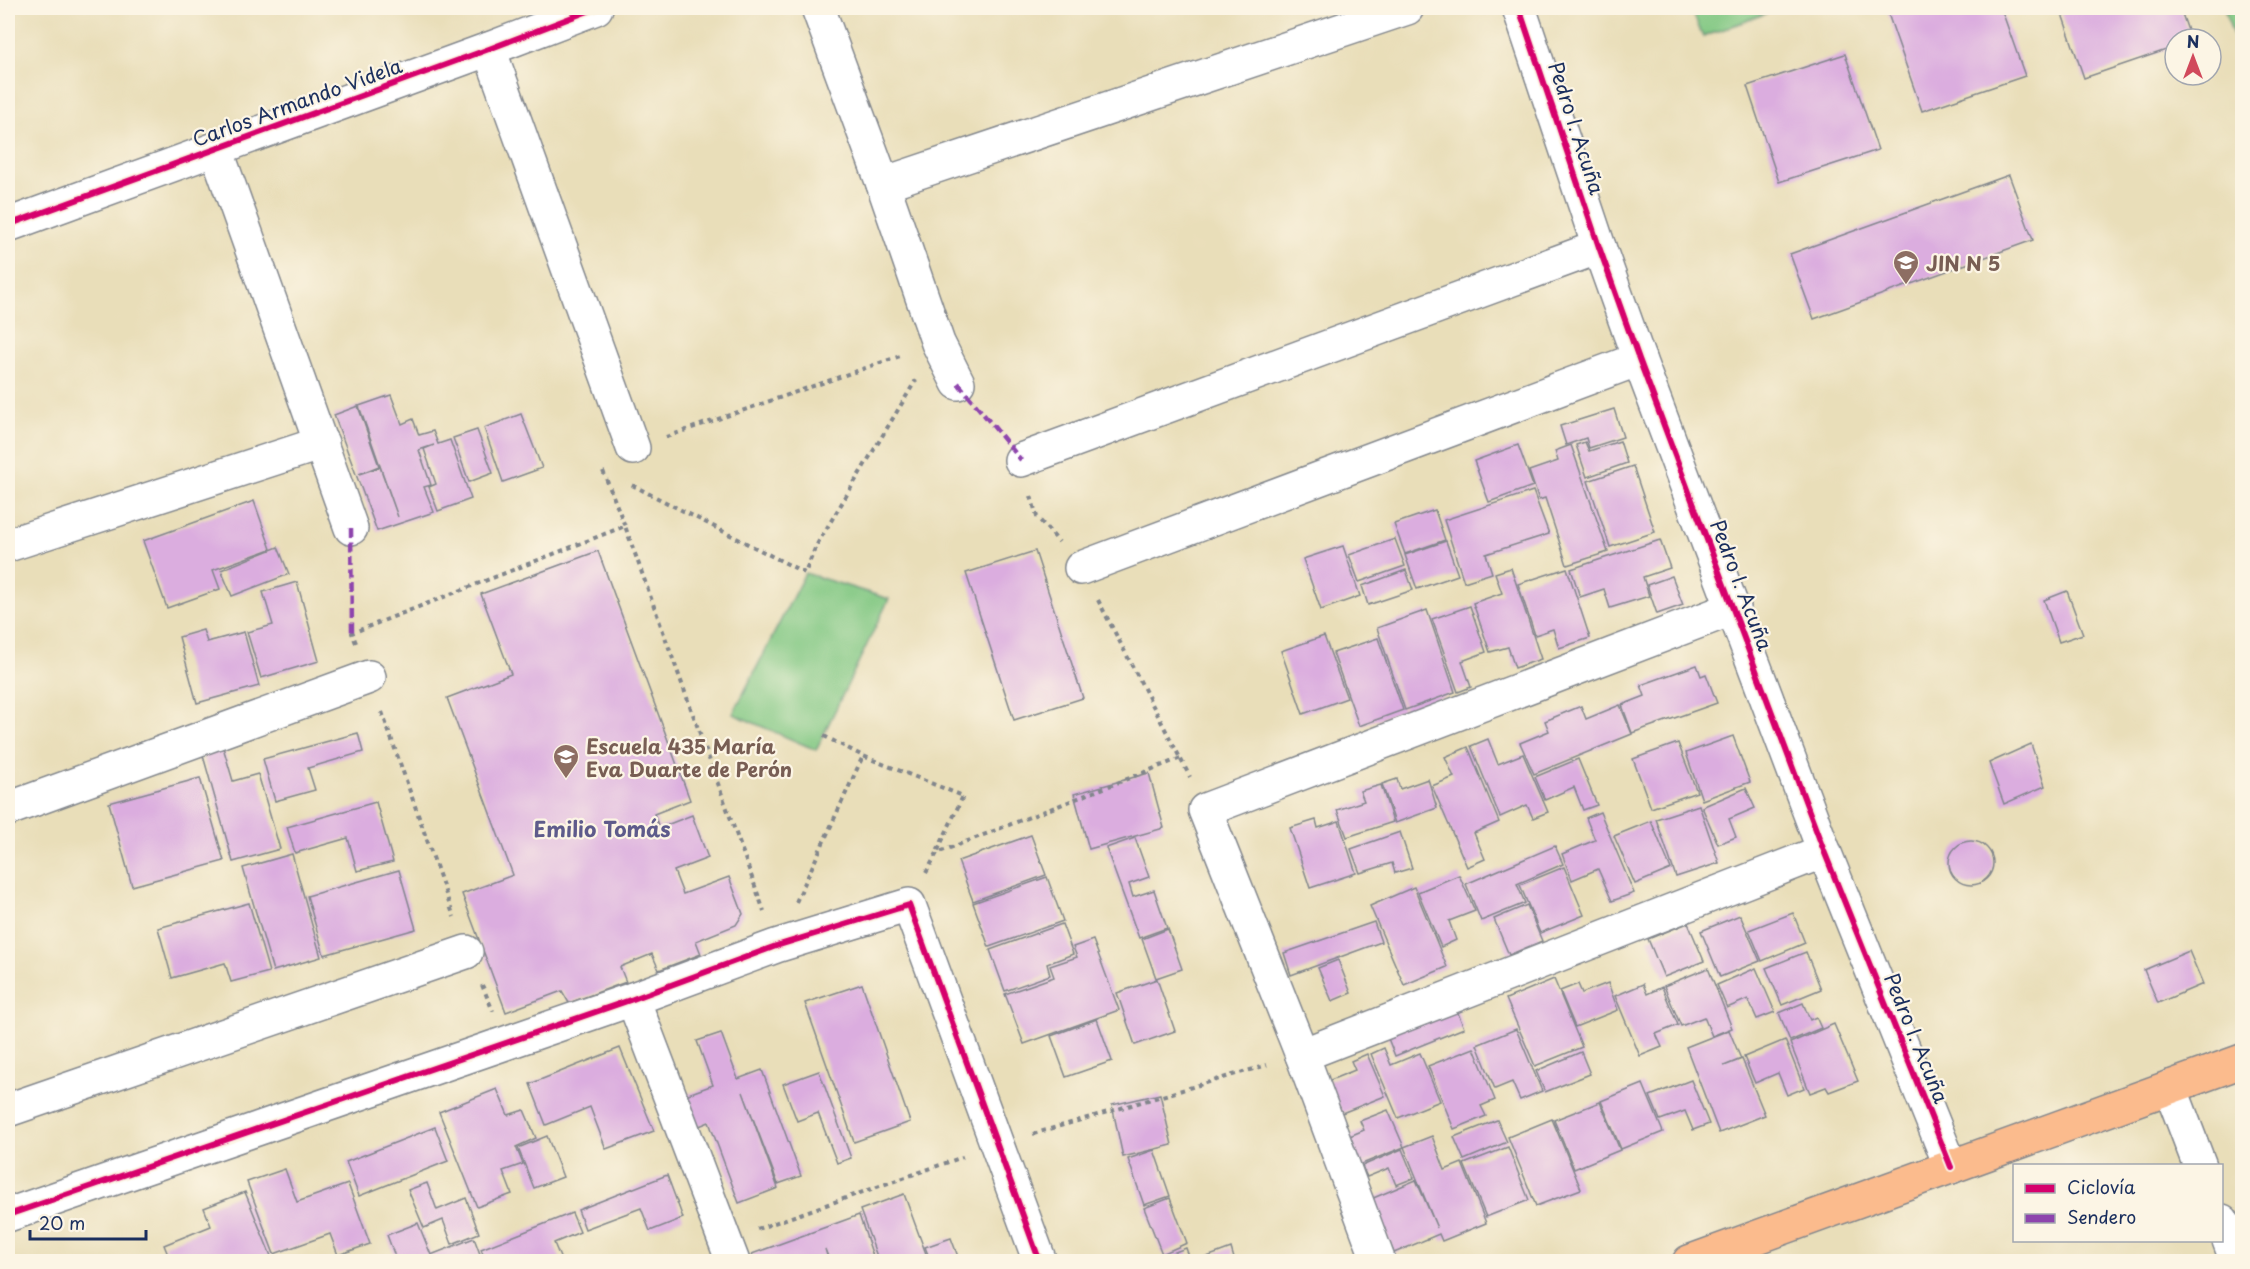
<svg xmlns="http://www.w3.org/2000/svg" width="2250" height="1269" viewBox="0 0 2250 1269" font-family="'Playpen Sans',sans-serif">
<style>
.green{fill:#82c883;stroke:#4e7c70;stroke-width:1.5}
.building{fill:#dbaddf}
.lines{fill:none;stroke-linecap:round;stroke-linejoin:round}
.minor-casing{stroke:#82868c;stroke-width:36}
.major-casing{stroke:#82868c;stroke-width:36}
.path{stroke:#82868c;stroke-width:4;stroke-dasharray:4.5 4.5;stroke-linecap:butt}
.minor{stroke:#fff;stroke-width:33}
.major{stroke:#fbbb8d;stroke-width:33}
.quiet{stroke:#8e44ad;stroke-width:4.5;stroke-dasharray:9 4.5;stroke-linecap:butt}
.cycleway-casing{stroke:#fcf5e5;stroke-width:10}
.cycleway{stroke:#d6006c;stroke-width:6}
.labels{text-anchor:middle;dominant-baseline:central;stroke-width:4.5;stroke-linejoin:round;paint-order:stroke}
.street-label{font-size:20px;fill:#1b2f5e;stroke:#fcf5e5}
.education-label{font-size:20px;font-weight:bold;fill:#785e54;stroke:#fcf5e5;text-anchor:start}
.neighbourhood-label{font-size:21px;font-weight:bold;fill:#5e5b8b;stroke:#fcf5e5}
</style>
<rect width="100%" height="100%" fill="#fcf5e5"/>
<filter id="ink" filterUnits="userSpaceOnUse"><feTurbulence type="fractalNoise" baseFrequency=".0167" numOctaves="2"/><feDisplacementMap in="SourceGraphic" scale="12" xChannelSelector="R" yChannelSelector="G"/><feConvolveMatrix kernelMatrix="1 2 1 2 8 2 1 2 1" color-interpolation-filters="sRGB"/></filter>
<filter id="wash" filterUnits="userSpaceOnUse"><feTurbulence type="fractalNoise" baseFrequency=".008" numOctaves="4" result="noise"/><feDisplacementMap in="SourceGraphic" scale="24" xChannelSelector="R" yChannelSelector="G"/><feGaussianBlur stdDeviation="1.35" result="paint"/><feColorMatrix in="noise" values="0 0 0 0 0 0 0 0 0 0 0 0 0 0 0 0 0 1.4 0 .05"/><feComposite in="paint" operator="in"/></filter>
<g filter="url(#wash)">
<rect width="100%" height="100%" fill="#e9deb9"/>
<g class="green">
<path d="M1691 8H1780L1703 37Z"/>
<path d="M2224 8H2242V62Z"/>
<path d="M805 573 889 599 816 750 733 714Z"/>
</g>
<g id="blocks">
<g class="building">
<path d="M1886 8H2001L2025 76 1922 111Z"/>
<path d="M2060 8H2180L2191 39H2175V47L2084 78Z"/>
<path d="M1845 54 1878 150 1779 182 1747 86Z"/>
<path d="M2009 175 2033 240 1814 319 1790 254Z"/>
<path d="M391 395 402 424 413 419 419 435 433 431 438 444 450 440 471 499 438 511 429 487 436 484 424 449 434 445 419 450 431 485 424 487 434 512 377 531 334 415 358 406 379 466 359 474 380 467 398 517 359 406Z"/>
<path d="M1614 409 1623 437 1589 448 1586 438 1566 445 1560 426Z"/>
<path d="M521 414 542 468 503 482 484 428Z"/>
<path d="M477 430 493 473 469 482 453 438Z"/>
<path d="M1620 441 1627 463 1587 477 1576 445 1585 442 1589 451Z"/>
<path d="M1518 445 1533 486 1489 502 1474 461Z"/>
<path d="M1571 445 1608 552 1567 565 1545 498 1539 500 1529 471 1558 461 1555 451Z"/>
<path d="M1633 466 1655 532 1610 547 1588 481Z"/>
<path d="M1533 491 1549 534 1486 554 1492 573 1464 582 1444 520Z"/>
<path d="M254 501 271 549 213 570 220 589 167 608 143 541Z"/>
<path d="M1435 510 1445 540 1405 554 1394 524Z"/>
<path d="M1395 539 1405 566 1359 582 1349 555Z"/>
<path d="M1660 540 1670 568 1643 577 1649 596 1610 608 1604 589 1580 597 1571 569Z"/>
<path d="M1446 541 1458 575 1417 589 1405 555Z"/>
<path d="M1343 546 1360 596 1321 610 1303 559Z"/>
<path d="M278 547 289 574 232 596 221 570Z"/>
<path d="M598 551 690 800 654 814 659 828 692 815 708 858 674 871 683 894 729 877 743 914 736 925 696 941 701 954 659 970 652 954 620 967 626 982 569 1003 562 991 506 1012 462 894 513 875 447 698 511 674 481 594Z"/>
<path d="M1035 551 1083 698 1014 720 966 573Z"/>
<path d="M1511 568 1541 659 1515 668 1508 647 1490 652 1473 603 1502 593 1495 573Z"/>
<path d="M1567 568 1590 638 1559 648 1553 629 1535 635 1518 584Z"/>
<path d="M1406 570 1413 590 1368 605 1362 586Z"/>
<path d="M1672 576 1683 605 1657 614 1647 585Z"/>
<path d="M297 582 319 661 261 678 247 632 273 625 263 592Z"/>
<path d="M2067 591 2083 634 2059 642 2044 600Z"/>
<path d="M1470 606 1486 652 1462 661 1471 687 1458 692 1432 619Z"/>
<path d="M1427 610 1455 692 1405 710 1377 628Z"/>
<path d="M203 630 207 642 244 632 259 686 197 703 179 637Z"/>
<path d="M1324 636 1347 698 1303 714 1281 651Z"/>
<path d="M1378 638 1403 710 1359 726 1333 653Z"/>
<path d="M1697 665 1701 676 1706 674 1717 703 1632 733 1622 705 1645 696 1641 685Z"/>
<path d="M1620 705 1632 734 1534 774 1520 743 1549 731 1545 721 1581 706 1586 719Z"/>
<path d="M358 733 363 752 308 768 315 790 275 801 263 759Z"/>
<path d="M1733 736 1750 782 1702 800 1686 753Z"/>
<path d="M1488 739 1498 764 1523 754 1548 812 1533 818 1527 805 1500 817 1471 746Z"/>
<path d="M1678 743 1697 792 1651 808 1633 759Z"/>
<path d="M2031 744 2045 786 2004 804 1989 763Z"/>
<path d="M223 747 233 781 258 774 280 849 233 862 202 752Z"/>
<path d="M1468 747 1499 822 1474 833 1485 859 1467 867 1432 786 1454 777 1445 757Z"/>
<path d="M1578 759 1597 805 1583 810 1574 787 1545 800 1535 777Z"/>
<path d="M1149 773 1164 828 1089 849 1074 794Z"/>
<path d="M200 778 224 861 132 886 109 803Z"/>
<path d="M1397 779 1400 789 1428 779 1437 808 1395 823 1382 784Z"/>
<path d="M1381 785 1393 822 1347 837 1337 810 1364 801 1360 791Z"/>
<path d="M1746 788 1755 808 1729 819 1736 837 1718 844 1702 807Z"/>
<path d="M376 802 393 862 357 871 348 838 295 853 287 827Z"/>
<path d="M1699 805 1719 863 1676 877 1656 819Z"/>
<path d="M1600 812 1634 893 1612 901 1598 869 1572 880 1562 854 1595 840 1586 818Z"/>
<path d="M1316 820 1318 828 1339 821 1356 873 1310 888 1290 828Z"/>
<path d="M1651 821 1671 869 1635 884 1614 836Z"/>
<path d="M1400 832 1412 868 1395 873 1392 863 1360 873 1351 849Z"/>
<path d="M1031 835 1046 875 973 901 958 861Z"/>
<path d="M1135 838 1149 877 1129 884 1133 897 1154 890 1167 928 1139 938 1106 848Z"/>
<circle cx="1971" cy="863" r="22"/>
<path d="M1555 846 1563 864 1517 884 1525 903 1481 921 1466 884Z"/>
<path d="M292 854 321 957 273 971 243 868Z"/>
<path d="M1564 867 1584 915 1540 933 1520 885Z"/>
<path d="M399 870 416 929 324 955 307 896Z"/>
<path d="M1459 875 1475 911 1449 921 1456 940 1441 947 1418 892Z"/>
<path d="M1047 877 1063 921 989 947 973 903Z"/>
<path d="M1414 887 1447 967 1404 985 1370 906Z"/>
<path d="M249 903 269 972 231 982 225 963 172 978 158 928Z"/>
<path d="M1527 905 1542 941 1509 955 1494 919Z"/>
<path d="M1793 913 1805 943 1762 961 1749 930Z"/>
<path d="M1740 915 1760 961 1720 977 1701 931Z"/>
<path d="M1374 922 1381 942 1291 975 1284 953Z"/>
<path d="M1688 923 1704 961 1664 977 1648 939Z"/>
<path d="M1062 924 1073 954 1047 964 1050 975 1005 991 990 950Z"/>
<path d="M1168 929 1182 969 1156 978 1142 939Z"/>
<path d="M1093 940 1119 1010 1024 1044 1005 994 1054 977 1050 966 1077 957 1073 947Z"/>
<path d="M2189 951 2203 984 2158 1003 2144 970Z"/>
<path d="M1806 952 1821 989 1782 1005 1766 968Z"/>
<path d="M1338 960 1351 993 1332 1001 1318 968Z"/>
<path d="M1708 968 1732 1028 1712 1036 1704 1017 1681 1026 1664 986Z"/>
<path d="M1756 968 1775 1012 1757 1019 1748 999 1727 1008 1717 985Z"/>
<path d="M1157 979 1175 1031 1135 1045 1117 993Z"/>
<path d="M1554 979 1582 1047 1535 1066 1506 999Z"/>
<path d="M1608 983 1618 1010 1575 1027 1560 991 1578 984 1582 993Z"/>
<path d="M862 984 910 1122 854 1142 805 1003Z"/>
<path d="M1643 984 1647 994 1662 987 1678 1025 1656 1034 1662 1047 1640 1056 1615 996Z"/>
<path d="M1454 1003 1464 1028 1395 1056 1385 1031Z"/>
<path d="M1803 1003 1810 1020 1816 1017 1821 1028 1790 1041 1779 1013Z"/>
<path d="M1097 1019 1112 1061 1066 1077 1051 1036Z"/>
<path d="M1834 1024 1858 1081 1829 1092 1826 1087 1810 1093 1790 1043Z"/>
<path d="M1516 1029 1542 1091 1520 1100 1512 1082 1495 1089 1477 1045Z"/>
<path d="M1729 1030 1741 1059 1724 1066 1742 1059 1765 1115 1719 1133 1686 1047Z"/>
<path d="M721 1033 738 1079 762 1070 801 1176 778 1184 743 1092 778 1188 739 1203 709 1122 692 1129 680 1097 713 1085 697 1041Z"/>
<path d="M1785 1040 1804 1088 1787 1095 1778 1073 1755 1083 1744 1057Z"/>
<path d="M620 1048 654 1131 606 1149 590 1107 546 1125 530 1084Z"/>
<path d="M1384 1048 1391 1065 1420 1053 1440 1101 1398 1118 1371 1054Z"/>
<path d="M1474 1048 1495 1100 1481 1106 1486 1116 1454 1129 1428 1066Z"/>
<path d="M1581 1052 1590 1074 1545 1092 1536 1071Z"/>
<path d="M1367 1054 1385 1096 1342 1113 1328 1081 1355 1070 1351 1061Z"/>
<path d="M819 1071 851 1158 837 1163 818 1113 797 1121 783 1084Z"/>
<path d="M1691 1080 1709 1124 1693 1130 1685 1111 1660 1120 1650 1096Z"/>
<path d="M1643 1084 1663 1132 1621 1149 1601 1101Z"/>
<path d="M497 1089 508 1115 524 1110 536 1138 516 1147 523 1164 503 1171 512 1194 477 1207 439 1112Z"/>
<path d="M1160 1094 1172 1145 1123 1157 1112 1105Z"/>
<path d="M1600 1102 1620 1150 1574 1169 1554 1120Z"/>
<path d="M1388 1110 1404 1147 1357 1166 1345 1138 1364 1130 1360 1121Z"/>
<path d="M1552 1119 1581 1189 1536 1206 1508 1137Z"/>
<path d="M1497 1120 1507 1142 1464 1160 1454 1137Z"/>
<path d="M435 1127 448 1161 359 1196 346 1162Z"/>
<path d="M547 1136 563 1177 534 1188 518 1148Z"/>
<path d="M1432 1136 1445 1170 1462 1163 1486 1223 1442 1241 1439 1234 1394 1253 1371 1199 1416 1180 1437 1228 1404 1147Z"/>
<path d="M1508 1147 1529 1200 1486 1217 1464 1164Z"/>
<path d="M1402 1149 1414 1178 1396 1185 1389 1168 1367 1177 1362 1166Z"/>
<path d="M1154 1150 1170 1196 1144 1205 1128 1159Z"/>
<path d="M285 1169 297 1202 348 1184 370 1244 338 1255 330 1234 274 1254 247 1182Z"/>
<path d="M667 1175 683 1218 650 1231 641 1208 585 1229 578 1210Z"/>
<path d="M427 1183 437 1210 466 1198 479 1233 452 1244 443 1220 424 1228 408 1190Z"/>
<path d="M245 1192 273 1261 171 1262 164 1245 211 1226 204 1208Z"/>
<path d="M904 1194 929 1262H879L860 1210Z"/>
<path d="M1170 1198 1187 1243 1162 1254 1144 1208Z"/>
<path d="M572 1213 580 1232 554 1243 561 1260 519 1262 517 1257 505 1262H486L481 1249Z"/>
<path d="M859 1215 875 1262H830L825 1249 829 1262H755L752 1254Z"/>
<path d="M418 1223 431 1255 474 1238 483 1262H397L387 1235Z"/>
<path d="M951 1238 960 1262H931L925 1247Z"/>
<path d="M1186 1248 1191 1262H1166L1164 1256Z"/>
<path d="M1231 1248 1235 1262H1196V1261Z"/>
</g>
</g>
</g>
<g filter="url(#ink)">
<use href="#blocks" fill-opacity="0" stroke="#82868c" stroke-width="1.5"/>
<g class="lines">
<defs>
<g id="minor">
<path d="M818 8 883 184 938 343 958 383"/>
<path d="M1519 8 1599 247 1639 359 1824 851 1951 1167"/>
<path d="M489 49 633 448"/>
<path d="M216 149 351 528"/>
<path d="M883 184 1407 8"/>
<path d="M8 225 489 49 596 8"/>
<path d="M1021 460 1599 247"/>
<path d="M8 545 322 443"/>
<path d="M1081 568 1639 359"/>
<path d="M8 809 369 677"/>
<path d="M633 999 733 1262"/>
<path d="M1302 1055 1824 851"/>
<path d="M2170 1087 2200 1166"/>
<path d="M8 1110 466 952"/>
<path d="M8 1215 633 999 776 946 909 905 1040 1262"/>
<path d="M2222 1221 2237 1262"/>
<path d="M1379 1262 1302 1055 1205 810 1734 608"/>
</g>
<path id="major" d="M1689 1262 2242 1061"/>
</defs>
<use href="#minor" class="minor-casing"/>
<use href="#major" class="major-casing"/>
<g class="path">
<path d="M666 437 903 355"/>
<path d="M603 471 625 526"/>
<path d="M632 485 805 573 816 546 916 380"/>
<path d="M1031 496 1037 517 1059 542"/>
<path d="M1098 600 1190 777"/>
<path d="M356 643 352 633 625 526 764 911"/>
<path d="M382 712 454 917"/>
<path d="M824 736 863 756 963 796 937 852"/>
<path d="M926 873 937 853 1181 758"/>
<path d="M796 902 863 756"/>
<path d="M482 985 493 1011"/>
<path d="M1033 1134 1267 1065"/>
<path d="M757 1229 963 1157"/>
</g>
<use href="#minor" class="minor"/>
<use href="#major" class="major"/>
<g class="quiet">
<path d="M958 383 1021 460"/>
<path d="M351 528 352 633"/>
</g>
<defs>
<g id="cycleway">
<path d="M1519 8 1599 247 1639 359 1824 851 1951 1167"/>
<path d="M8 225 489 49 596 8"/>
<path d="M8 1215 633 999 776 946 909 905 1040 1262"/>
</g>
</defs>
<use href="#cycleway" class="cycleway-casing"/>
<use href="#cycleway" class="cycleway"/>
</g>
</g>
<defs>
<symbol id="school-pin" viewBox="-11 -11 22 30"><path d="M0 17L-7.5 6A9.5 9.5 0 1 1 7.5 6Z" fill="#8d6e63" stroke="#fcf5e5"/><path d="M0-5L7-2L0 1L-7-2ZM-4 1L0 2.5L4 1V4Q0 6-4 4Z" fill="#fff"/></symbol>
</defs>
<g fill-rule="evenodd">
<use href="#school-pin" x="1891" y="248" width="30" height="40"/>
<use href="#school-pin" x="551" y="742" width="30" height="40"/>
</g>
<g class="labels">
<g class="street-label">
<text transform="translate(297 102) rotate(-20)">Carlos Armando Videla</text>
<text transform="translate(1577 128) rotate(72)">Pedro I. Acuña</text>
<text transform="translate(1742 585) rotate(69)">Pedro I. Acuña</text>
<text transform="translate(1917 1038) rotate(68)">Pedro I. Acuña</text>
</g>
<g class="education-label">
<text x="1926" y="263">JIN N 5</text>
<text x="586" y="746">Escuela 435 María<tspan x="586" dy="23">Eva Duarte de Perón</tspan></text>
</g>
<g class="neighbourhood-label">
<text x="602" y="828">Emilio Tomás</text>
</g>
</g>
<rect width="2250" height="1269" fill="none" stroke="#fcf5e5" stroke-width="30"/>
<rect x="2013" y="1164" width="210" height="78" fill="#fcf5e5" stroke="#a2a6af" stroke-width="1.5"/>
<rect x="2025" y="1184" width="30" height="9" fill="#d6006c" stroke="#a2a6af" stroke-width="1.5"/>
<text x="2067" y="1194" font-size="18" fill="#1b2f5e">Ciclovía</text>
<rect x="2025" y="1214" width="30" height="9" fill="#8e44ad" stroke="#a2a6af" stroke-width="1.5"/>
<text x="2067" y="1224" font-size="18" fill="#1b2f5e">Sendero</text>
<g transform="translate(2193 57)"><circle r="28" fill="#fcf5e5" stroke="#a2a6af" stroke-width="1.5"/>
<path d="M0-4.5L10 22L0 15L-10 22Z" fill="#d1495b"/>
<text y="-9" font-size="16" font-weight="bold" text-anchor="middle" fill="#1b2f5e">N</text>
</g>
<path d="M30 1230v9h116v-9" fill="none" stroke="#1b2f5e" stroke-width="3"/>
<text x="39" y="1230" font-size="18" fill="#1b2f5e" stroke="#fcf5e5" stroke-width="4.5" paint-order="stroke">20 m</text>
</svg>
